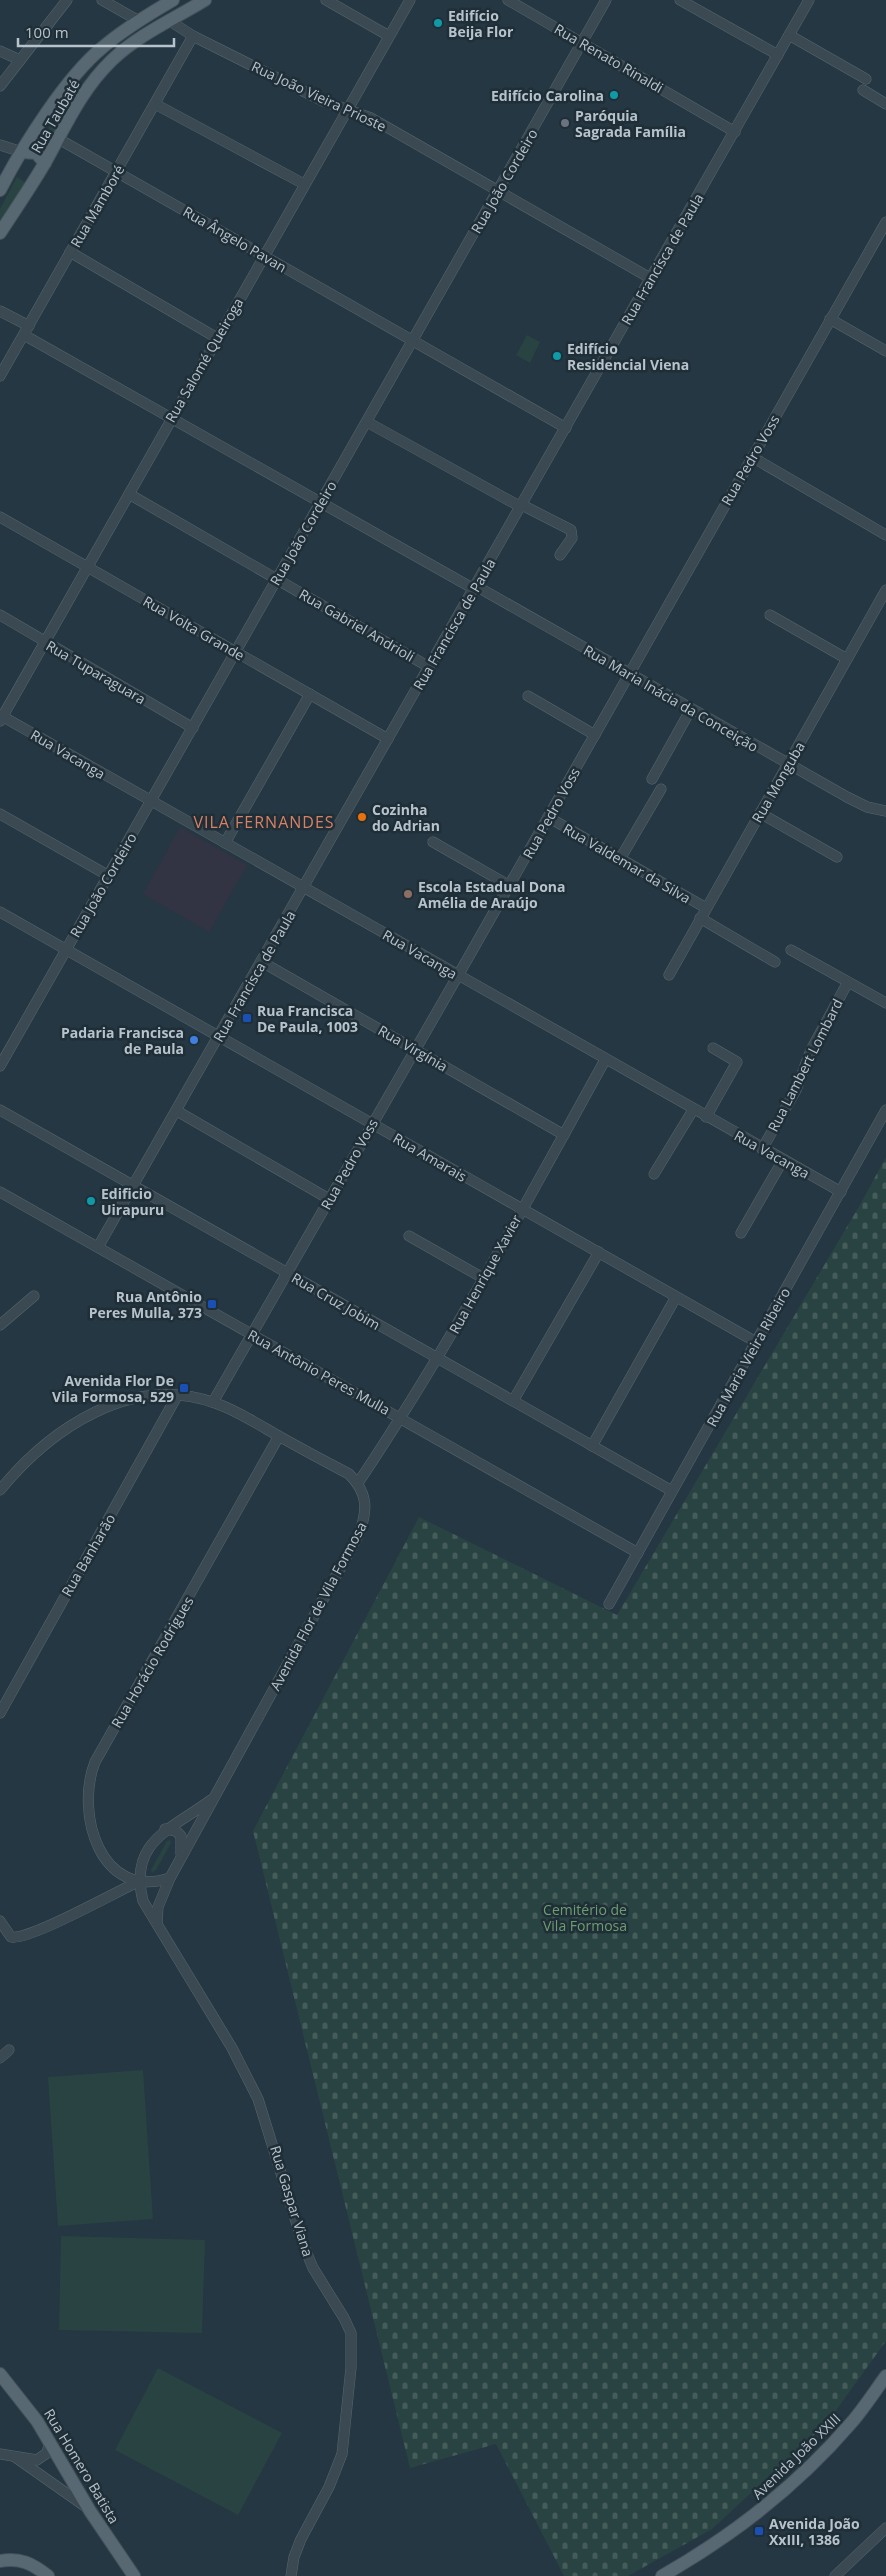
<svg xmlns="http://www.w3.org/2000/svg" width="886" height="2576" viewBox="0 0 886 2576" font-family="'Open Sans',sans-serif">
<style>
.medical{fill:#323343}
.green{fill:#284341}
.cemetery{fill:url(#cemetery-stones)}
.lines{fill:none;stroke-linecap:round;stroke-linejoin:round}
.minor-casing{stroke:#58666f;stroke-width:11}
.major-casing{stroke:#44525b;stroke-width:14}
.minor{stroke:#3a4952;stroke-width:10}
.major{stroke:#586872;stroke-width:12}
.culture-dot{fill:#0f9aa8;stroke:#1f2e37;stroke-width:2}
.worship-dot{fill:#6b7280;stroke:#1f2e37;stroke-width:2}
.food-dot{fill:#e8710a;stroke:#1f2e37;stroke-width:2}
.education-dot{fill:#8d6e63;stroke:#1f2e37;stroke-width:2}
.transit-dot{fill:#1a4fb4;stroke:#1f2e37;stroke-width:2}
.shop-dot{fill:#3f7fe0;stroke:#1f2e37;stroke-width:2}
.labels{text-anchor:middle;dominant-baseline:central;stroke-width:5;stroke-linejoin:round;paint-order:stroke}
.poi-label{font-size:14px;font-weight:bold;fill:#b7c3cc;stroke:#1f2e37;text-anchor:start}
.street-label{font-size:14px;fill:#b7c3cc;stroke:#1f2e37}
.park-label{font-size:14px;fill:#6d9e6f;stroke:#1f2e37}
.quarter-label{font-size:16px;letter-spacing:1px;fill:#d98165;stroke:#1f2e37}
</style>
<defs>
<pattern id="cemetery-stones" width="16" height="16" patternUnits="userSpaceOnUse" patternTransform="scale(1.25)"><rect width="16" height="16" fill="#284341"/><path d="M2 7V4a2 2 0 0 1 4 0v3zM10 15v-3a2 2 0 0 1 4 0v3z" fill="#455c5b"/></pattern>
</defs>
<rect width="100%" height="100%" fill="#253742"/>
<path class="medical" d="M180 827 247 865 209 932 143 894Z"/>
<g class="green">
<path d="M69 100 45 151 36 145Z"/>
<path d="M17 177 26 183 0 223V209Z"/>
<path d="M527 335 540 342 530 363 516 355Z"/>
<path d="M170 1840 171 1843 156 1870 152 1873 151 1870 167 1841Z"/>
<path d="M143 2070 153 2219 58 2226 48 2077Z"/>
<path d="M61 2236 205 2240 202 2333 59 2330Z"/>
<path d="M158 2368 282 2433 238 2515 115 2450Z"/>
</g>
<path class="cemetery" d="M886 1157V2341L827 2423 712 2529 628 2576H564L496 2444 410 2468 253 1831 419 1517 617 1615 861 1203Z"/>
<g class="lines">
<defs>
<g id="minor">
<path d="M102 0 139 21"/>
<path d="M326 0 389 36"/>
<path d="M508 0 735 132"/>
<path d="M680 0 778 55"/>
<path d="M170 21 193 36 323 101 371 118 650 278"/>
<path d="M789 35 866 79"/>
<path d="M0 51 20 60"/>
<path d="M0 86 67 0"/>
<path d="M863 90 886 104"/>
<path d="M155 104 304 184"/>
<path d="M57 138 566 428"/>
<path d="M0 145 22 152"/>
<path d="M70 252 217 338"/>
<path d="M0 311 29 326"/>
<path d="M830 319 886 351"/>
<path d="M24 335 474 589"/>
<path d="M0 376 193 36"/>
<path d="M367 422 521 507"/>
<path d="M752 457 886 535"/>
<path d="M129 494 429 667"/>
<path d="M522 505 571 530 572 538 560 555"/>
<path d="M0 517 388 739"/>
<path d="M476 586 847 797 867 807 886 811"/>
<path d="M0 615 193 728"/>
<path d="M770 615 847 659"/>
<path d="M528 696 595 735"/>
<path d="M0 715 841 1192"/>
<path d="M0 721 410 0"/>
<path d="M652 779 691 709"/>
<path d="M760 813 837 857"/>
<path d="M0 814 109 876"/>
<path d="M548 817 706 908"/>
<path d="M433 842 510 886"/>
<path d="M225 843 310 694"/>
<path d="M620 859 661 789"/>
<path d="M0 912 756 1342"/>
<path d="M700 918 775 962"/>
<path d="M791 950 886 1003"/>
<path d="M262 962 564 1135"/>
<path d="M669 975 886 590"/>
<path d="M0 1066 606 0"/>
<path d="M0 1110 672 1491"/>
<path d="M177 1111 329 1199"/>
<path d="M706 1117 737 1062 713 1048"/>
<path d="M762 1149 796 1090 811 1050 848 982"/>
<path d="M654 1174 693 1110"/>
<path d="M0 1192 638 1553"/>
<path d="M741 1233 783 1160"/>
<path d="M409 1236 483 1278"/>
<path d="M98 1247 809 0"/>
<path d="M0 1325 34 1296"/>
<path d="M513 1401 599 1252"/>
<path d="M213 1402 464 965 886 222"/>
<path d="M592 1446 676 1297"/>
<path d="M358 1483C449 1347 526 1203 605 1060"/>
<path d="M0 1490C51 1428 132 1373 215 1403 236 1410 256 1423 275 1434 300 1448 324 1461 349 1474 368 1493 368 1509 359 1534L170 1878 158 1907 157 1923"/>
<path d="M609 1604 886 1110"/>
<path d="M0 1713 177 1396"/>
<path d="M211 1800C172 1829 128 1841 143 1901L232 2048 258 2099 303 2244 313 2268 344 2318 351 2333V2368L342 2454 329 2487 301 2539 294 2557 291 2576"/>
<path d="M165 1829 176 1831 181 1836V1854"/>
<path d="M170 1878C100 1901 75 1813 95 1762L279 1436"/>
<path d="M0 1921 11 1937C29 1941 117 1891 140 1881"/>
<path d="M0 2058 9 2050"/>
<path d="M0 2454 37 2460 47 2453 50 2442"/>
<path d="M15 2457 86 2507"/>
<path d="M835 2576 886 2528"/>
</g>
<g id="major">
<path d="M22 152 36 153 45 163"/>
<path d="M0 190C22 147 66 77 103 47 124 29 149 14 173 0"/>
<path d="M0 233C16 208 33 184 47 159 67 123 82 89 112 60 138 35 174 19 205 0"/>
<path d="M0 2374 37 2421 90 2511 134 2576"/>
<path d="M0 2561C20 2557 33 2564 48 2576"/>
<path d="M662 2576C734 2535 798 2485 852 2422 864 2408 875 2391 886 2376"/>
</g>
</defs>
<use href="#minor" class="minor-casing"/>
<use href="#major" class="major-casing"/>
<use href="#minor" class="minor"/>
<use href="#major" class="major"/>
</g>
<g class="culture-dot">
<circle cx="438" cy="23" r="5"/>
<circle cx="614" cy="95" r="5"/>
<circle cx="557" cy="356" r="5"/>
<circle cx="91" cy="1201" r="5"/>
</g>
<circle class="worship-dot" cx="565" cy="123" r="5"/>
<circle class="food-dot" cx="362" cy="817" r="5"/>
<circle class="education-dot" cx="408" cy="894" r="5"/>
<g class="transit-dot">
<rect x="242" y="1013" width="10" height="10" rx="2.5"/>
<rect x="207" y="1299" width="10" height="10" rx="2.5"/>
<rect x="179" y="1383" width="10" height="10" rx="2.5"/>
<rect x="754" y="2526" width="10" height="10" rx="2.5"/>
</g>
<circle class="shop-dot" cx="194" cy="1040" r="5"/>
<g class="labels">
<g class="poi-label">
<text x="448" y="15">Edifício<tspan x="448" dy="16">Beija Flor</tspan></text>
<text x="604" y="95" text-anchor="end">Edifício Carolina</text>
<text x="575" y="115">Paróquia<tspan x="575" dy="16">Sagrada Família</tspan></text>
<text x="567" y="348">Edifício<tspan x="567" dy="16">Residencial Viena</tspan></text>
<text x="372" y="809">Cozinha<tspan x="372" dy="16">do Adrian</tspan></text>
<text x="418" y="886">Escola Estadual Dona<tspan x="418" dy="16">Amélia de Araújo</tspan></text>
<text x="257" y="1010">Rua Francisca<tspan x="257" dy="16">De Paula, 1003</tspan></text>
<text x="184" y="1032" text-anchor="end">Padaria Francisca<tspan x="184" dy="16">de Paula</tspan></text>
<text x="101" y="1193">Edificio<tspan x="101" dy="16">Uirapuru</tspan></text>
<text x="202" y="1296" text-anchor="end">Rua Antônio<tspan x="202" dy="16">Peres Mulla, 373</tspan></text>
<text x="174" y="1380" text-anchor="end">Avenida Flor De<tspan x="174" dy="16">Vila Formosa, 529</tspan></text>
<text x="769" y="2523">Avenida João<tspan x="769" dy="16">XxIII, 1386</tspan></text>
</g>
<g class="street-label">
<text transform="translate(609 58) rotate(30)">Rua Renato Rinaldi</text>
<text transform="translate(319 96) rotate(25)">Rua João Vieira Prioste</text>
<text transform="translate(55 116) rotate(-60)">Rua Taubaté</text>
<text transform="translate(504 181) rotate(-60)">Rua João Cordeiro</text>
<text transform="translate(97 206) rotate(-60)">Rua Mamboré</text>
<text transform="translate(235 239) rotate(30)">Rua Ângelo Pavan</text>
<text transform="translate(662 259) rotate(-60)">Rua Francisca de Paula</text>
<text transform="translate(204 360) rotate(-60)">Rua Salomé Queiroga</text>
<text transform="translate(750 460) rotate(-60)">Rua Pedro Voss</text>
<text transform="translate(303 533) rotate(-60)">Rua João Cordeiro</text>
<text transform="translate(454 624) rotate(-60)">Rua Francisca de Paula</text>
<text transform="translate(357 625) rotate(30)">Rua Gabriel Andrioli</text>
<text transform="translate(194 628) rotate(30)">Rua Volta Grande</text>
<text transform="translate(96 672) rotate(30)">Rua Tuparaguara</text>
<text transform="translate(671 698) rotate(30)">Rua Maria Inácia da Conceição</text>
<text transform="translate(68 754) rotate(30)">Rua Vacanga</text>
<text transform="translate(778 782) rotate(-60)">Rua Monguba</text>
<text transform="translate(551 813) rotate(-61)">Rua Pedro Voss</text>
<text transform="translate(627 863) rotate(30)">Rua Valdemar da Silva</text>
<text transform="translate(103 885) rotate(-60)">Rua João Cordeiro</text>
<text transform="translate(420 954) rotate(30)">Rua Vacanga</text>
<text transform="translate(254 976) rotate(-60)">Rua Francisca de Paula</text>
<text transform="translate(413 1048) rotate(30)">Rua Virgínia</text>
<text transform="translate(805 1065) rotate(-63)">Rua Lambert Lombard</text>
<text transform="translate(772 1154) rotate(29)">Rua Vacanga</text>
<text transform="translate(430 1157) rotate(30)">Rua Amarais</text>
<text transform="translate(349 1164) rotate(-61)">Rua Pedro Voss</text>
<text transform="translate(485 1274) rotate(-61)">Rua Henrique Xavier</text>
<text transform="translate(336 1301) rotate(30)">Rua Cruz Jobim</text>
<text transform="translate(748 1357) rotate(-61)">Rua Maria Vieira Ribeiro</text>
<text transform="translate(319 1372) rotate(29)">Rua Antônio Peres Mulla</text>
<text transform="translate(88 1555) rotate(-60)">Rua Banharão</text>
<text transform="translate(318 1606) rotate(-62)">Avenida Flor de Vila Formosa</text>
<text transform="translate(152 1662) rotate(-60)">Rua Horácio Rodrigues</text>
<text transform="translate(292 2201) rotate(73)">Rua Gaspar Viana</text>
<text transform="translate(796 2456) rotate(-44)">Avenida João XXIII</text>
<text transform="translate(82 2466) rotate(59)">Rua Homero Batista</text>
</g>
<g class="park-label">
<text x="585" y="1909">Cemitério de<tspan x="585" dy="16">Vila Formosa</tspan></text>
</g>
<g class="quarter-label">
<text x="264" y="822">VILA FERNANDES</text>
</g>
</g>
<path d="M18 38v8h156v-8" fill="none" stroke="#b7c3cc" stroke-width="2.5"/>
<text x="25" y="38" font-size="15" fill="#b7c3cc" stroke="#1f2e37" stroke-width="4" paint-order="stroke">100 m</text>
</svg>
